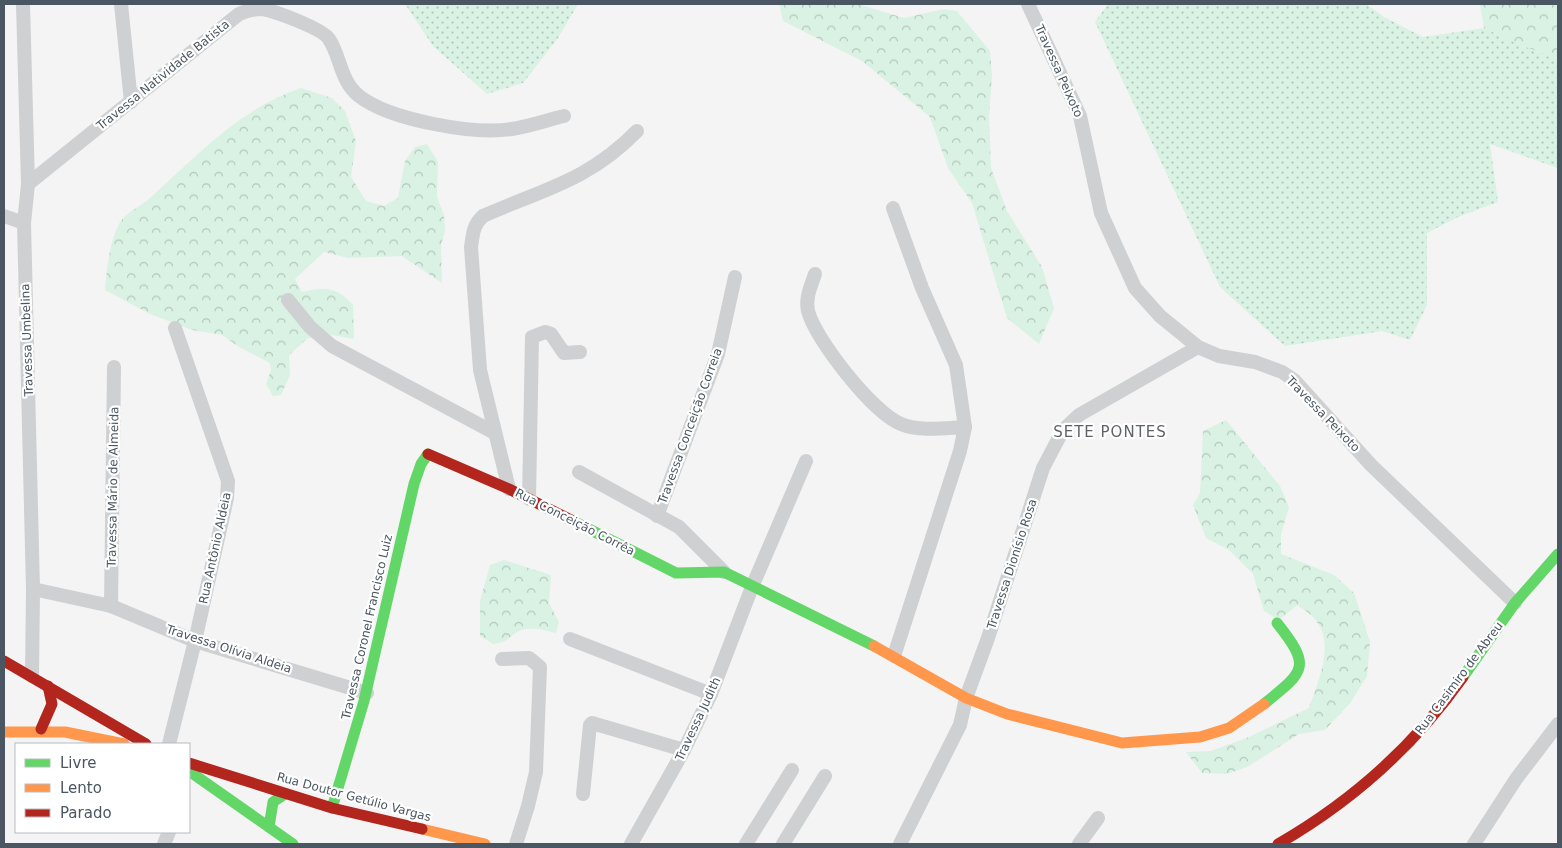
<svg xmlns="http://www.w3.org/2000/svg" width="1562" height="848" viewBox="0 0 1562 848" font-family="'DejaVu Sans',sans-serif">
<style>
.grass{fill:url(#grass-dots)}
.forest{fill:url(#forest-crowns)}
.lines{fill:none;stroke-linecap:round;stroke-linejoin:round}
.street{stroke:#ced0d2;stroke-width:14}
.fast{stroke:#63d668;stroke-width:11}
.slow{stroke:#ff974d;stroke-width:11}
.jam{stroke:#b3261e;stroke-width:11}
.labels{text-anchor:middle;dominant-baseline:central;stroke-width:4.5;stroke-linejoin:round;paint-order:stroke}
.street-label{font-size:12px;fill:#4a5661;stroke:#fff}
.quarter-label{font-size:15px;letter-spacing:1px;fill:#5f6368;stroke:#fff}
</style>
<defs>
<pattern id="grass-dots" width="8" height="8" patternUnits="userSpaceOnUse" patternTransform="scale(1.25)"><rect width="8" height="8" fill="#d9f2e3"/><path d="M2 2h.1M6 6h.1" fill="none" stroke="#b2c7bb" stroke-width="1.8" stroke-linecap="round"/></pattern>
<pattern id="forest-crowns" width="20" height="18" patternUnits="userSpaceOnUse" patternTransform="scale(1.25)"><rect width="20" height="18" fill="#d9f2e3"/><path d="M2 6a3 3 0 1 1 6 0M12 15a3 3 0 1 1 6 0" fill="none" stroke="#b2c7bb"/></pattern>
</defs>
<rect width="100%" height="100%" fill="#f4f4f4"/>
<g class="grass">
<path d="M405 4H578L558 38 523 83 487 94 433 46Z"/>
<path d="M1108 4H1366L1384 17 1423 37 1484 28 1523 46 1558 59V168L1490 144 1498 202 1458 217 1427 233V305L1410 340 1382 331 1285 346 1220 287 1095 22Z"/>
</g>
<g class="forest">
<path d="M779 4H858L904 18 944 9 957 11 990 51 992 76 989 117 991 168 1007 211 1042 267 1054 308 1039 344 1007 318 972 203 948 168 930 117 862 61 783 21Z"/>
<path d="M1480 4H1558V59L1523 46 1484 28Z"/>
<path d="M301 88 332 98 345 111 356 141 351 177 366 201 384 206 398 198 405 161 415 147 427 144 438 162 437 197 444 215 445 231 441 245 442 283 402 256 348 258 324 252 295 279 302 292C326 287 336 286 353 305L354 339 326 334 316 338H308L289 355 290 375 281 395 273 396 266 384 271 370 270 363 239 347 222 335 192 330 150 314 105 290C107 268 109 244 119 224 126 211 141 207 151 197 198 155 239 109 301 88Z"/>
<path d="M1226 420 1280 486 1289 507 1281 534V554L1334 575 1354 593 1370 642 1367 676 1351 702 1325 730 1299 734 1247 767 1227 774 1202 773 1186 752 1211 751 1249 737 1309 708C1318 681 1337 642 1313 617 1309 613 1303 609 1297 605L1279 620 1264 611 1253 574 1229 550 1206 538 1193 505 1200 493 1203 431Z"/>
<path d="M504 560 551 575 549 603 559 622 556 633C543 630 529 625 517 632 505 640 510 641 493 644L480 636V601L490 565Z"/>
</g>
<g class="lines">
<g class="street">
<path d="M23 4 28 184 24 223 33 589 32 676"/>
<path d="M121 4 131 102"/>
<path d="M1028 4 1080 116 1101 213 1135 288 1160 316 1198 347 1219 356 1255 362 1282 372 1294 380 1371 465 1515 603"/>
<path d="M28 184 239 14C246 11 253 9 261 9 273 10 323 29 329 39 341 57 340 81 359 96 390 120 473 135 512 129 530 126 547 120 564 116"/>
<path d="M893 208 922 288 956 365 965 427 960 451 894 656"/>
<path d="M4 216 24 223"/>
<path d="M815 274C811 286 805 298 808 311 815 339 873 413 901 424 920 432 945 428 965 427"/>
<path d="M288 300 310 327 332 346 493 432"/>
<path d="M579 472 679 527 724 572"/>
<path d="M509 489 480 370 471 247C473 234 473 225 483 216 544 189 588 181 637 131"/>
<path d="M529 499 532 337 545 332 551 334 564 353 580 352"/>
<path d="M657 516 718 354 735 277"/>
<path d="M33 589 111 606 195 641 367 693"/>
<path d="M111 606 114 367"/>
<path d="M570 639 711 694"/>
<path d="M502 659 529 658 540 667 536 772 528 806 516 844"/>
<path d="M169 744 195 641 227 498 228 481 175 328"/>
<path d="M583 794 590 725 592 723 684 750"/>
<path d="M164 844 169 832"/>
<path d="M631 844 684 750 711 694 752 587 806 461"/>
<path d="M746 844 792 770"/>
<path d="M783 844 825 776"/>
<path d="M900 844 960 725 966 698 988 638 1043 468 1063 430 1079 415 1198 347"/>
<path d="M1079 844 1098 818"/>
<path d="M1474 844 1516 779 1558 724"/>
</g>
<g class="fast">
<path d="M571 520 676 573 724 572 874 646"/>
<path d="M1463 677 1515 603 1558 554"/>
<path d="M1264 704C1305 671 1312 667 1277 623"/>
<path d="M189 771 293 844"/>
<path d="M332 808 364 701 414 484 421 464 428 454"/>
<path d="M269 827 273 802 285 794"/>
</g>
<g class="slow">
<path d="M874 646 966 698 1007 714 1122 743 1200 737 1229 728 1264 704"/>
<path d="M4 732H65L124 744"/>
<path d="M422 829 485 844"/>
</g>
<g class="jam">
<path d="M428 454 509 489 571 520"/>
<path d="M4 661 146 744"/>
<path d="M41 729 52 704 48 686"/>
<path d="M189 763 332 808 422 829"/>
<path d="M1278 844C1351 802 1414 746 1463 677"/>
</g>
</g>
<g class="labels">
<g class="street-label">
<text transform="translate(1059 71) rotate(66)">Travessa Peixoto</text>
<text transform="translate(163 75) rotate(-39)">Travessa Natividade Batista</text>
<text transform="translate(27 340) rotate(-92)">Travessa Umbelina</text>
<text transform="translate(1323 414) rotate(46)">Travessa Peixoto</text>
<text transform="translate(690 426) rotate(-70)">Travessa Conceição Correia</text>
<text transform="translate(113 487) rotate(-89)">Travessa Mário de Almeida</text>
<text transform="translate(575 522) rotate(27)">Rua Conceição Corrêa</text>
<text transform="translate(215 548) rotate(-78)">Rua Antônio Aldeia</text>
<text transform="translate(1012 564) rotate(-72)">Travessa Dionísio Rosa</text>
<text transform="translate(367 627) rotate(-77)">Travessa Coronel Francisco Luiz</text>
<text transform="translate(229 649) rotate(18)">Travessa Olívia Aldeia</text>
<text transform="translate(1459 678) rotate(-53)">Rua Casimiro de Abreu</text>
<text transform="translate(698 719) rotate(-65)">Travessa Judith</text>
<text transform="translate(354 797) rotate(15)">Rua Doutor Getúlio Vargas</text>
</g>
<g class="quarter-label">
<text x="1110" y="432">SETE PONTES</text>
</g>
</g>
<rect width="1562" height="848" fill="none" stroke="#4a5661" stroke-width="10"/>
<rect x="15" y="743" width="175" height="90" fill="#ffffff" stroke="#b7bbc0"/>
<rect x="25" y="759" width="25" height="8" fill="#63d668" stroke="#b7bbc0"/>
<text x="60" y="768" font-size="15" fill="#4a5661">Livre</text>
<rect x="25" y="784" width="25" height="8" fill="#ff974d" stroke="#b7bbc0"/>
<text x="60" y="793" font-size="15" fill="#4a5661">Lento</text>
<rect x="25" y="809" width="25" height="8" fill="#b3261e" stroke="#b7bbc0"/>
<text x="60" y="818" font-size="15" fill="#4a5661">Parado</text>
</svg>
